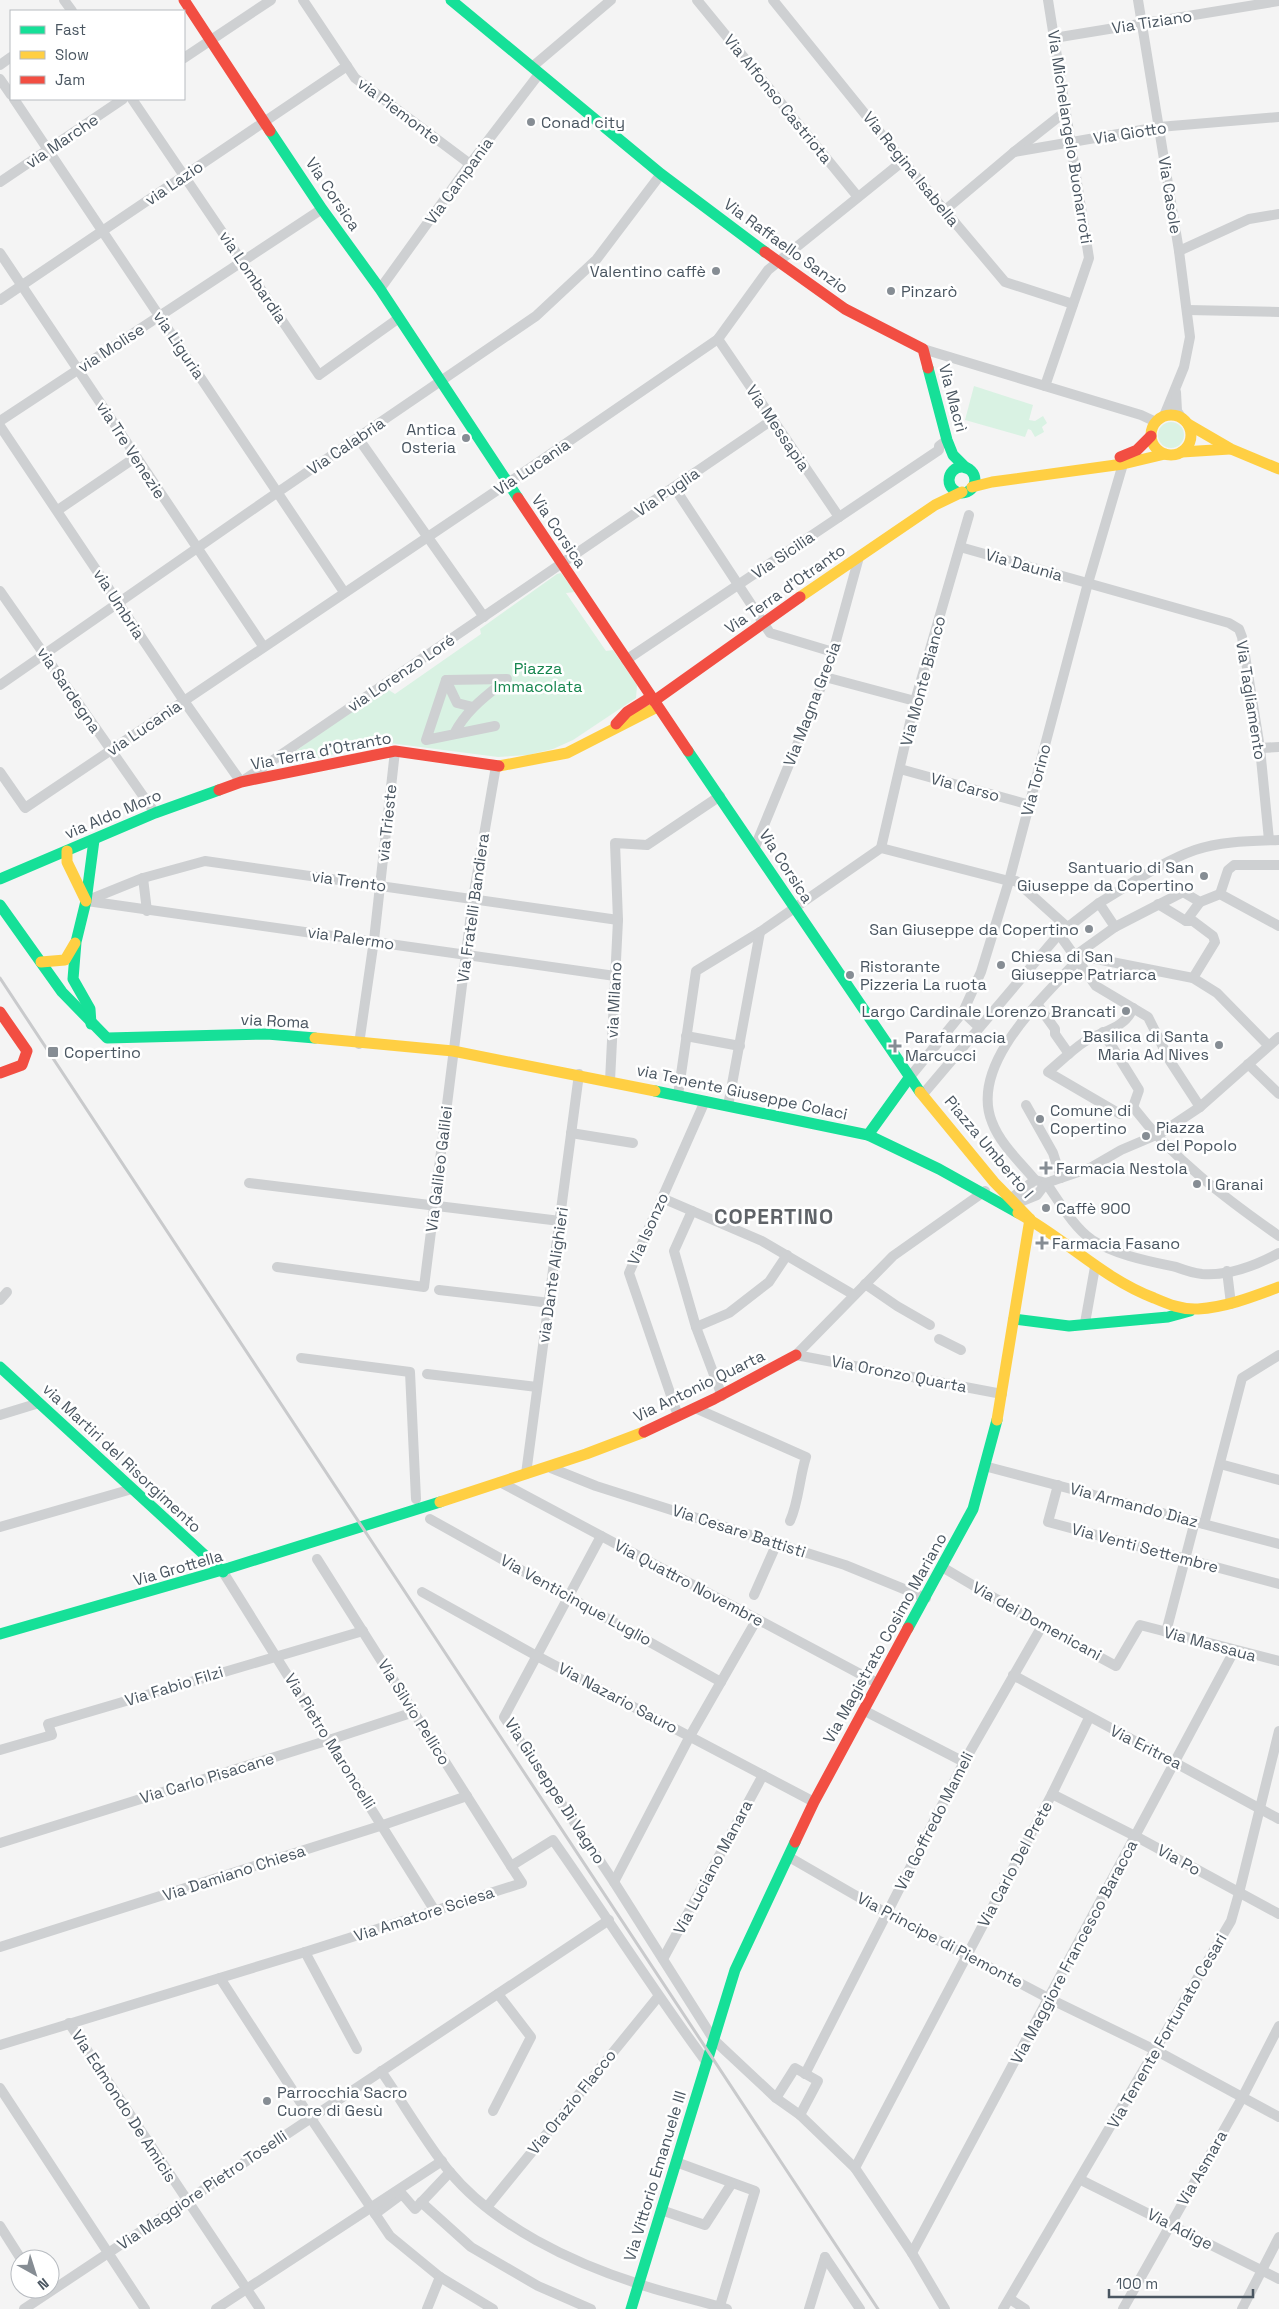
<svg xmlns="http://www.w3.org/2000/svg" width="1279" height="2309" viewBox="0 0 1279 2309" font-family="'Space Grotesk',sans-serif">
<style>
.green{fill:#d9f2e3}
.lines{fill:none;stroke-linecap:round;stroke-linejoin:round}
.street{stroke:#ced0d2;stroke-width:10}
.fast{stroke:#16e098;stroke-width:11}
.slow{stroke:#ffcf43;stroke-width:11}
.jam{stroke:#f24e42;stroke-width:11}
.rail{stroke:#c9cacc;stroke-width:3}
.poi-dot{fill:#868d94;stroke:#fff;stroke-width:2}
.labels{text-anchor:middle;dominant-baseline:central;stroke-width:5;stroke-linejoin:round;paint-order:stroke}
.street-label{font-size:16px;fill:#4a5661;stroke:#fff}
.poi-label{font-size:16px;fill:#4a5661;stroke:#fff;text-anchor:start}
.park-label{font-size:16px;fill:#17864f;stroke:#fff}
.district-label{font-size:21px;font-weight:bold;letter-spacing:1px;fill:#5f6368;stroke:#fff}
</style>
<rect width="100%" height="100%" fill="#f4f4f4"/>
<g class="green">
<path d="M974 386 1033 405 1029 420 1035 421 1043 416 1047 423 1042 427 1044 432 1035 437 1031 430 1028 429 1025 437 965 420Z"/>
<circle cx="1171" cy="435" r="13"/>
<path d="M561 573 575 592 566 593 606 651 613 650 637 685 636 698 573 740 553 749 528 755 498 757 389 743 338 753 300 763 292 759 293 753 384 687 395 694 481 634 480 629 557 574Z"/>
</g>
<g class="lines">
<g class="street">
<path d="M64 0 72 11"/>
<path d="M303 0 355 78 470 164"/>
<path d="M697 0 858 197"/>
<path d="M773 0 903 161 1005 282 1073 304"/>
<path d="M1138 0 1179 251 1190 337 1184 367 1164 416"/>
<path d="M1054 38 1279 1"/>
<path d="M184 58 271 0"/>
<path d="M0 65 11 57"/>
<path d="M532 67 611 0"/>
<path d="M0 79 11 95"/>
<path d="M14 99 344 592"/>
<path d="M132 99 319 375 399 318"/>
<path d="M1014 152 1066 111"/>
<path d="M0 182 123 99"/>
<path d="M944 211 1014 152 1159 127 1279 117"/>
<path d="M1179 251 1249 219 1279 214"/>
<path d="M0 253 263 646"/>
<path d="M380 289 470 164 539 74"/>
<path d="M0 300 347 66"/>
<path d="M1188 310 1279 312"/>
<path d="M718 339 839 517"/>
<path d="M923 349 1141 415 1156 422"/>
<path d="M1045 386 1089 258 1048 0"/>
<path d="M1176 392 1177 411 1181 417"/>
<path d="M0 421 322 209"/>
<path d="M0 426 184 701 241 782 772 420"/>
<path d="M358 438 484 617"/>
<path d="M674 487 770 633 833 652"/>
<path d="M58 510 136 457"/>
<path d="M960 547 1229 623 1239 629 1242 637 1260 748 1269 840"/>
<path d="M0 591 155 813"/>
<path d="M626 660 939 450V446L947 440"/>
<path d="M825 677 915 701"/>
<path d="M446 680 457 703 473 707"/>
<path d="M0 685 278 492 536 316 596 260 661 174"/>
<path d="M454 734C466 710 486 696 507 679L446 680 426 740 495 726"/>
<path d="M1260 748 1279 747"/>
<path d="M900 769 1030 805"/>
<path d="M0 772 25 808 508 483 718 339 768 270 903 161"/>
<path d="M755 847 825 677 833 652 859 557"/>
<path d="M881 848 915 701 969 515"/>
<path d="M143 878 147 911"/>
<path d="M1220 894 1228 870 1234 865H1279"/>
<path d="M86 901 143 878 205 861 618 920"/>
<path d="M87 901 615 976"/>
<path d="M1099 903C1130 885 1161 862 1195 850 1221 841 1251 841 1279 840"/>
<path d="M1158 904 1186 921H1193L1213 936 1215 942 1193 978"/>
<path d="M1186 921 1200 902"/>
<path d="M1115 927 1183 892 1200 902 1220 894 1279 926"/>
<path d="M1076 955 1115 927 1099 903 1059 934 1096 986 1148 1017 1170 1061 1200 1107"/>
<path d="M1076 955 1193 978 1217 993 1268 1045"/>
<path d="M1037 1004 1055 1029V1034L1069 1054"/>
<path d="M1133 1008C1125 1029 1101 1031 1084 1042 1071 1051 1060 1062 1048 1072L1120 1114 1133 1107C1172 1158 1226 1199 1279 1236"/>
<path d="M963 1012 978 1026"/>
<path d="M1103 1032 1139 1090 1133 1107"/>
<path d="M686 1036 740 1046"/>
<path d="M359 1044 374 940 395 751"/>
<path d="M1248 1064 1279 1094"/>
<path d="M909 1078 963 1012 981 972 1009 881 1088 583 1123 464"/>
<path d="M610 1081 618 920 615 843 647 845 720 796"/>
<path d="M924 1093 1059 934"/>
<path d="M678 1095 696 971 760 932 881 848 1009 881H1016L1066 926"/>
<path d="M1026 1105 1053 1153 1061 1178"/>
<path d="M728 1106 760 932"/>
<path d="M571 1133 633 1143"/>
<path d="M1035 1180C1021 1163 1000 1144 992 1122 969 1065 1042 999 1077 961"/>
<path d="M249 1183 560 1221"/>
<path d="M1046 1183C1059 1201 1073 1227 1092 1240 1116 1255 1148 1261 1176 1267 1184 1270 1193 1273 1202 1274 1228 1276 1257 1265 1279 1253"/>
<path d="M662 1198 762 1241 854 1295"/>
<path d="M1010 1199 1035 1180 1046 1183 1090 1168 1121 1150 1161 1133 1200 1107 1279 1037"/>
<path d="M1010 1206 1037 1195 1046 1183"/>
<path d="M692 1211 674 1251 696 1327 722 1396"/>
<path d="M277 1267 424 1287 473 898 496 766"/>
<path d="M1227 1271 1231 1304"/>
<path d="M865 1284 897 1306 930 1325"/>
<path d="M439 1290 550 1303"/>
<path d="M0 1300 7 1292"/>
<path d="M1085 1323 1095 1267"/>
<path d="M696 1327 729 1313 769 1282 787 1255"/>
<path d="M939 1339 961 1350"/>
<path d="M796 1355 893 1256 985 1191"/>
<path d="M796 1355 1002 1394"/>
<path d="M301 1358 410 1372 416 1499"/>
<path d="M427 1374 537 1387"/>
<path d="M695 1408 806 1457C799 1479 799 1501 790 1521"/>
<path d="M0 1415 39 1403"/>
<path d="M678 1416 629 1273 705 1101"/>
<path d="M1220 1464 1279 1480"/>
<path d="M988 1467 1279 1544"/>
<path d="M551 1468 596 1486 845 1565 926 1598"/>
<path d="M526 1474 579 1074"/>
<path d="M500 1482 877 1683"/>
<path d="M1058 1485 1048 1522 1279 1584"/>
<path d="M430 1519 721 1682"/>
<path d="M1204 1524 1242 1378 1279 1355"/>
<path d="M0 1527 132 1489"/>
<path d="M601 1536 504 1717 614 1882 714 2040 776 2098 800 2115 855 2168 912 2253 945 2309"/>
<path d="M317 1559 511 1866"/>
<path d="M942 1567 1042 1626 1116 1666 1140 1625 1279 1661"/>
<path d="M223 1572 435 1911"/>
<path d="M422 1592 535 1655 814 1802"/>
<path d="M754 1595 777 1543"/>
<path d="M1166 1632 1195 1521"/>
<path d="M1013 1675 1279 1819"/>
<path d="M863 1710 964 1762"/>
<path d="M0 1750 52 1735 48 1724 363 1631"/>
<path d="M1052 1794 1137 1837 1279 1914"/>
<path d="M0 1843 329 1740 414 1712"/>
<path d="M789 1857 886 1913 1048 1998 1155 2050 1279 2117"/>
<path d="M614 1882 690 1736 757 1619"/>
<path d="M0 1947 383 1825 467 1796"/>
<path d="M305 1952 357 2049"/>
<path d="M663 1959 763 1775"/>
<path d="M220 1978 310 2117 390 2236 440 2277 493 2309"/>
<path d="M69 2023 260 2309"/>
<path d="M0 2045 305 1952 522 1883 511 1866 553 1840C605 1914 653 1990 707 2063"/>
<path d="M381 2071C404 2104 424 2140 449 2171 494 2226 573 2263 639 2284 668 2294 698 2300 727 2309"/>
<path d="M805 2074 964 1762 1042 1626"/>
<path d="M0 2088 145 2309"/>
<path d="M776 2098 795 2068 818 2081 800 2115"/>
<path d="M493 2111 531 2037 498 1994"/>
<path d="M676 2162 755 2191 719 2309"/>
<path d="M855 2168 1052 1794 1089 1718"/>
<path d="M1081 2180 1279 2279"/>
<path d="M421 2202 471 2247 538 2286 591 2309"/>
<path d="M487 2207 658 1997"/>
<path d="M661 2210 705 2225 732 2183"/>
<path d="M375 2214 402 2194 415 2209 450 2172"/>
<path d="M0 2226 21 2259"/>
<path d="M912 2253 1234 1651"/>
<path d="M825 2257 860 2309"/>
<path d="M1010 2299 1025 2309"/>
<path d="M24 2309 609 1920"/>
<path d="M216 2309 442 2161"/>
<path d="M427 2309 440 2277"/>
<path d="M809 2309 825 2257"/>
<path d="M1003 2309 1231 1921 1239 1893 1279 1731"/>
<path d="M1123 2309 1242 2098 1279 2026"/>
<path d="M1242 2309 1279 2237"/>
</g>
<g class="fast">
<path d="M451 0 661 174 765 252"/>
<path d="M270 131 322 209 380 289 518 498"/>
<path d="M928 368 947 440 953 455 966 468"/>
<circle cx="962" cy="480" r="13"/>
<path d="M688 751 920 1092"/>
<path d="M0 879 155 813 219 790"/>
<path d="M0 905 62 992 107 1038 267 1034 315 1038"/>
<path d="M91 1024 90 1009 73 979 76 942 86 901 94 840"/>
<path d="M655 1091 868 1135 939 1169 1018 1213"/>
<path d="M868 1135 909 1078"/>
<path d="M1014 1319 1069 1326 1168 1317 1190 1311"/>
<path d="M0 1367 223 1572"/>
<path d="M908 1628 973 1509 997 1420"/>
<path d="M0 1634 229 1568 440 1502"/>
<path d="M631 2309 735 1970 795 1842"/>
</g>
<g class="slow">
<circle cx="1171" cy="435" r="20"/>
<path d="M1188 424 1231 449 1279 469"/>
<path d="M1182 452 1230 449"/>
<path d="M972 487 992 482 1123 464 1165 454"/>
<path d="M800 597 935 505 962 492"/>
<path d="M499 766 567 753 657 707"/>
<path d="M67 851V862L86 901"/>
<path d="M41 962 65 960 75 943"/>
<path d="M315 1038 453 1051 655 1091"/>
<path d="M920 1092 994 1182 1030 1219"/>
<path d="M1018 1213C1066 1239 1102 1278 1154 1298 1168 1304 1182 1310 1198 1309 1227 1307 1252 1297 1279 1287"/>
<path d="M997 1420 1030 1219"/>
<path d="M440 1502 586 1454 644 1432"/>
</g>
<g class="jam">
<path d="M184 0 270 131"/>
<path d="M765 252 845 309 923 349 928 368"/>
<path d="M1120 457 1137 450 1151 436"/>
<path d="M518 498 688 751"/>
<path d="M654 701 800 597"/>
<path d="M616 724 627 712 651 697"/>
<path d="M219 790 241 782 395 751 499 766"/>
<path d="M0 1012 27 1051 22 1065 0 1073"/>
<path d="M644 1432 714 1399 796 1355"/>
<path d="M795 1842 814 1802 908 1628"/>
</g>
<path class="rail" d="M0 978 878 2309"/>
</g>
<g class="poi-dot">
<circle cx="531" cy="122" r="5"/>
<circle cx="716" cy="271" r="5"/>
<circle cx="891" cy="291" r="5"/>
<circle cx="466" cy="438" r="5"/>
<circle cx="1204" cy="876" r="5"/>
<circle cx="1089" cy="929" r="5"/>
<circle cx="1001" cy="965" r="5"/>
<circle cx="850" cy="975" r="5"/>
<circle cx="1126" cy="1011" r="5"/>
<circle cx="1219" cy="1045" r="5"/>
<path d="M892.5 1038.5h5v5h5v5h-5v5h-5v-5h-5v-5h5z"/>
<rect x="47" y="1046" width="12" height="12" rx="2.5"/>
<circle cx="1040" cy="1119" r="5"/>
<circle cx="1146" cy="1136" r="5"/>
<path d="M1043.5 1160.5h5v5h5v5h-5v5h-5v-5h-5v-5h5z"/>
<circle cx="1197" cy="1184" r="5"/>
<circle cx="1046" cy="1208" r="5"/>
<path d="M1039.5 1235.5h5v5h5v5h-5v5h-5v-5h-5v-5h5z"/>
<circle cx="267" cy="2101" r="5"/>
</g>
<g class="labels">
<g class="street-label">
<text transform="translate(1152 22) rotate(-9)">Via Tiziano</text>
<text transform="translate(778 99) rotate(51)">Via Alfonso Castriota</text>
<text transform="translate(399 111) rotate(37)">via Piemonte</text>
<text transform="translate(1130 133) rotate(-9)">Via Giotto</text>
<text transform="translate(1070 137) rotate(81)">Via Michelangelo Buonarroti</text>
<text transform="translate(62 141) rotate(-34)">via Marche</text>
<text transform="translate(911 169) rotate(51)">Via Regina Isabella</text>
<text transform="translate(459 181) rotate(-54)">Via Campania</text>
<text transform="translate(174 183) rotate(-34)">via Lazio</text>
<text transform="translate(333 194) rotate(56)">Via Corsica</text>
<text transform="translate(1170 195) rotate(81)">Via Casole</text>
<text transform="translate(786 246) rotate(36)">Via Raffaello Sanzio</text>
<text transform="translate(253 277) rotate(56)">via Lombardia</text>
<text transform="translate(179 345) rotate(56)">via Liguria</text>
<text transform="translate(111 348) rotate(-33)">via Molise</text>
<text transform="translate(953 398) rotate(75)">Via Macrì</text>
<text transform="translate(778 428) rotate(56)">Via Messapia</text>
<text transform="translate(346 446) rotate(-34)">Via Calabria</text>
<text transform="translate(131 450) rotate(57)">via Tre Venezie</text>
<text transform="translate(532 467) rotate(-34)">Via Lucania</text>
<text transform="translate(667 492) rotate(-34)">Via Puglia</text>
<text transform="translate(559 531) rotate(56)">Via Corsica</text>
<text transform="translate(783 555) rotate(-34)">Via Sicilia</text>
<text transform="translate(1024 565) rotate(16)">Via Daunia</text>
<text transform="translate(785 589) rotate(-35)">Via Terra d'Otranto</text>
<text transform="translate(119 604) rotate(57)">via Umbria</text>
<text transform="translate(401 673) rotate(-34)">via Lorenzo Loré</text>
<text transform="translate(923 681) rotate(-75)">Via Monte Bianco</text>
<text transform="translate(69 690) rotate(56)">via Sardegna</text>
<text transform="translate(1251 700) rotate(81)">Via Tagliamento</text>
<text transform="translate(812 704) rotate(-69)">Via Magna Grecia</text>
<text transform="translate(144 728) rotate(-34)">via Lucania</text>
<text transform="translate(321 751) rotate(-11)">Via Terra d'Otranto</text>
<text transform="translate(1036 780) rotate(-75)">Via Torino</text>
<text transform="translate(965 787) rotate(15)">Via Carso</text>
<text transform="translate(113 814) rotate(-23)">via Aldo Moro</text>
<text transform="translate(387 823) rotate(-84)">via Trieste</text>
<text transform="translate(786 866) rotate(57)">Via Corsica</text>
<text transform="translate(349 881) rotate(8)">via Trento</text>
<text transform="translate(473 908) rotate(-82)">Via Fratelli Bandiera</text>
<text transform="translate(351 938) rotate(8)">via Palermo</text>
<text transform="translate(614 1000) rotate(-87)">via Milano</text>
<text transform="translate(275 1021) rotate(3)">via Roma</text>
<text transform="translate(742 1092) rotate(12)">via Tenente Giuseppe Colaci</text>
<text transform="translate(989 1147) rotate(50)">Piazza Umberto I</text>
<text transform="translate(439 1169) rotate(-83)">Via Galileo Galilei</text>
<text transform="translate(648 1229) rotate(-66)">Via Isonzo</text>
<text transform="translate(553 1275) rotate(-82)">via Dante Alighieri</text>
<text transform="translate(899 1374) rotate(11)">Via Oronzo Quarta</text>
<text transform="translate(699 1386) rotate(-26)">Via Antonio Quarta</text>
<text transform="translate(122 1458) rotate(43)">via Martiri del Risorgimento</text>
<text transform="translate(1134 1505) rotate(15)">Via Armando Diaz</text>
<text transform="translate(739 1531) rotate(18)">Via Cesare Battisti</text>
<text transform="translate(1145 1548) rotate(15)">Via Venti Settembre</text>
<text transform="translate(178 1568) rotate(-16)">Via Grottella</text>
<text transform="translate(689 1583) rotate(28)">Via Quattro Novembre</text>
<text transform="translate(576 1600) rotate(29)">Via Venticinque Luglio</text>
<text transform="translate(1037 1621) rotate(29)">Via dei Domenicani</text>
<text transform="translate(885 1638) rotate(-61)">Via Magistrato Cosimo Mariano</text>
<text transform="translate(1210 1644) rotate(15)">Via Massaua</text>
<text transform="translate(174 1686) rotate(-17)">Via Fabio Filzi</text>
<text transform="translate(618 1698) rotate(28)">Via Nazario Sauro</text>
<text transform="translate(414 1712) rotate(58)">Via Silvio Pellico</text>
<text transform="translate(330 1741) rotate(58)">Via Pietro Maroncelli</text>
<text transform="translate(1146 1747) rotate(27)">Via Eritrea</text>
<text transform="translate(207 1778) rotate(-17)">Via Carlo Pisacane</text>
<text transform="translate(555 1791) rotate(57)">Via Giuseppe Di Vagno</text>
<text transform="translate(934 1821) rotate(-63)">Via Goffredo Mameli</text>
<text transform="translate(1179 1860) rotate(29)">Via Po</text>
<text transform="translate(1015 1864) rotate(-62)">Via Carlo Del Prete</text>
<text transform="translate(713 1867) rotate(-62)">Via Luciano Manara</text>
<text transform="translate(234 1873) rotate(-18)">Via Damiano Chiesa</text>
<text transform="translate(424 1914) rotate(-18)">Via Amatore Sciesa</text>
<text transform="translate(940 1940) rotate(28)">Via Principe di Piemonte</text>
<text transform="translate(1074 1952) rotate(-62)">Via Maggiore Francesco Baracca</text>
<text transform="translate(1167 2031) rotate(-60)">Via Tenente Fortunato Cesari</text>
<text transform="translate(572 2102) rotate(-51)">Via Orazio Flacco</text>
<text transform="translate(124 2106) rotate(57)">Via Edmondo De Amicis</text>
<text transform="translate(1202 2168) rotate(-60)">Via Asmara</text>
<text transform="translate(655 2176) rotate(-73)">Via Vittorio Emanuele III</text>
<text transform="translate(202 2190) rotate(-34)">Via Maggiore Pietro Toselli</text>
<text transform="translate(1180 2229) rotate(27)">Via Adige</text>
</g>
<g class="poi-label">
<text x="541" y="122">Conad city</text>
<text x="706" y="271" text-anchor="end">Valentino caffè</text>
<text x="901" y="291">Pinzarò</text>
<text x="456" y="429" text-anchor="end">Antica<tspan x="456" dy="18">Osteria</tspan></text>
<text x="1194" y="867" text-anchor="end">Santuario di San<tspan x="1194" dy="18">Giuseppe da Copertino</tspan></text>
<text x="1079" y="929" text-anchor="end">San Giuseppe da Copertino</text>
<text x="1011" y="956">Chiesa di San<tspan x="1011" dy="18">Giuseppe Patriarca</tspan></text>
<text x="860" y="966">Ristorante<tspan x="860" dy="18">Pizzeria La ruota</tspan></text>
<text x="1116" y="1011" text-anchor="end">Largo Cardinale Lorenzo Brancati</text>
<text x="1209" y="1036" text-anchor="end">Basilica di Santa<tspan x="1209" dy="18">Maria Ad Nives</tspan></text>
<text x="905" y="1037">Parafarmacia<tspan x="905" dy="18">Marcucci</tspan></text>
<text x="64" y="1052">Copertino</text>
<text x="1050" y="1110">Comune di<tspan x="1050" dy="18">Copertino</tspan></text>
<text x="1156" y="1127">Piazza<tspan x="1156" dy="18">del Popolo</tspan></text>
<text x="1056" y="1168">Farmacia Nestola</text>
<text x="1207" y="1184">I Granai</text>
<text x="1056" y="1208">Caffè 900</text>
<text x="1052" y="1243">Farmacia Fasano</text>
<text x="277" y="2092">Parrocchia Sacro<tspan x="277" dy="18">Cuore di Gesù</tspan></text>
</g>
<g class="park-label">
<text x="538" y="668">Piazza<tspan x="538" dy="18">Immacolata</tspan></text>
</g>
<g class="district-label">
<text x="774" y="1216">COPERTINO</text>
</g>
</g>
<rect x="10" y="10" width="175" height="90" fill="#ffffff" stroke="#b7bbc0"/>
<rect x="20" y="26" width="25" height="8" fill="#16e098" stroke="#b7bbc0"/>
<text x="55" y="35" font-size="15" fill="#4a5661">Fast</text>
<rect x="20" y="51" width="25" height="8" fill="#ffcf43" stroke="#b7bbc0"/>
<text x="55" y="60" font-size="15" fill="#4a5661">Slow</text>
<rect x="20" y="76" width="25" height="8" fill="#f24e42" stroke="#b7bbc0"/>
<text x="55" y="85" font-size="15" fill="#4a5661">Jam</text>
<g transform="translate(35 2274) rotate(141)"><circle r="24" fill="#ffffff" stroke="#b7bbc0"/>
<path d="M0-4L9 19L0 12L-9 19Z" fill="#868d94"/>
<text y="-8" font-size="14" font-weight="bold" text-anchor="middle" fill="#4a5661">N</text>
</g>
<path d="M1109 2289v8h144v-8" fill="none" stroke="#4a5661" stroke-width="2.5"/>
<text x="1116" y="2289" font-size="15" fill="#4a5661" stroke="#ffffff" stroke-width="4" paint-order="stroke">100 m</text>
</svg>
